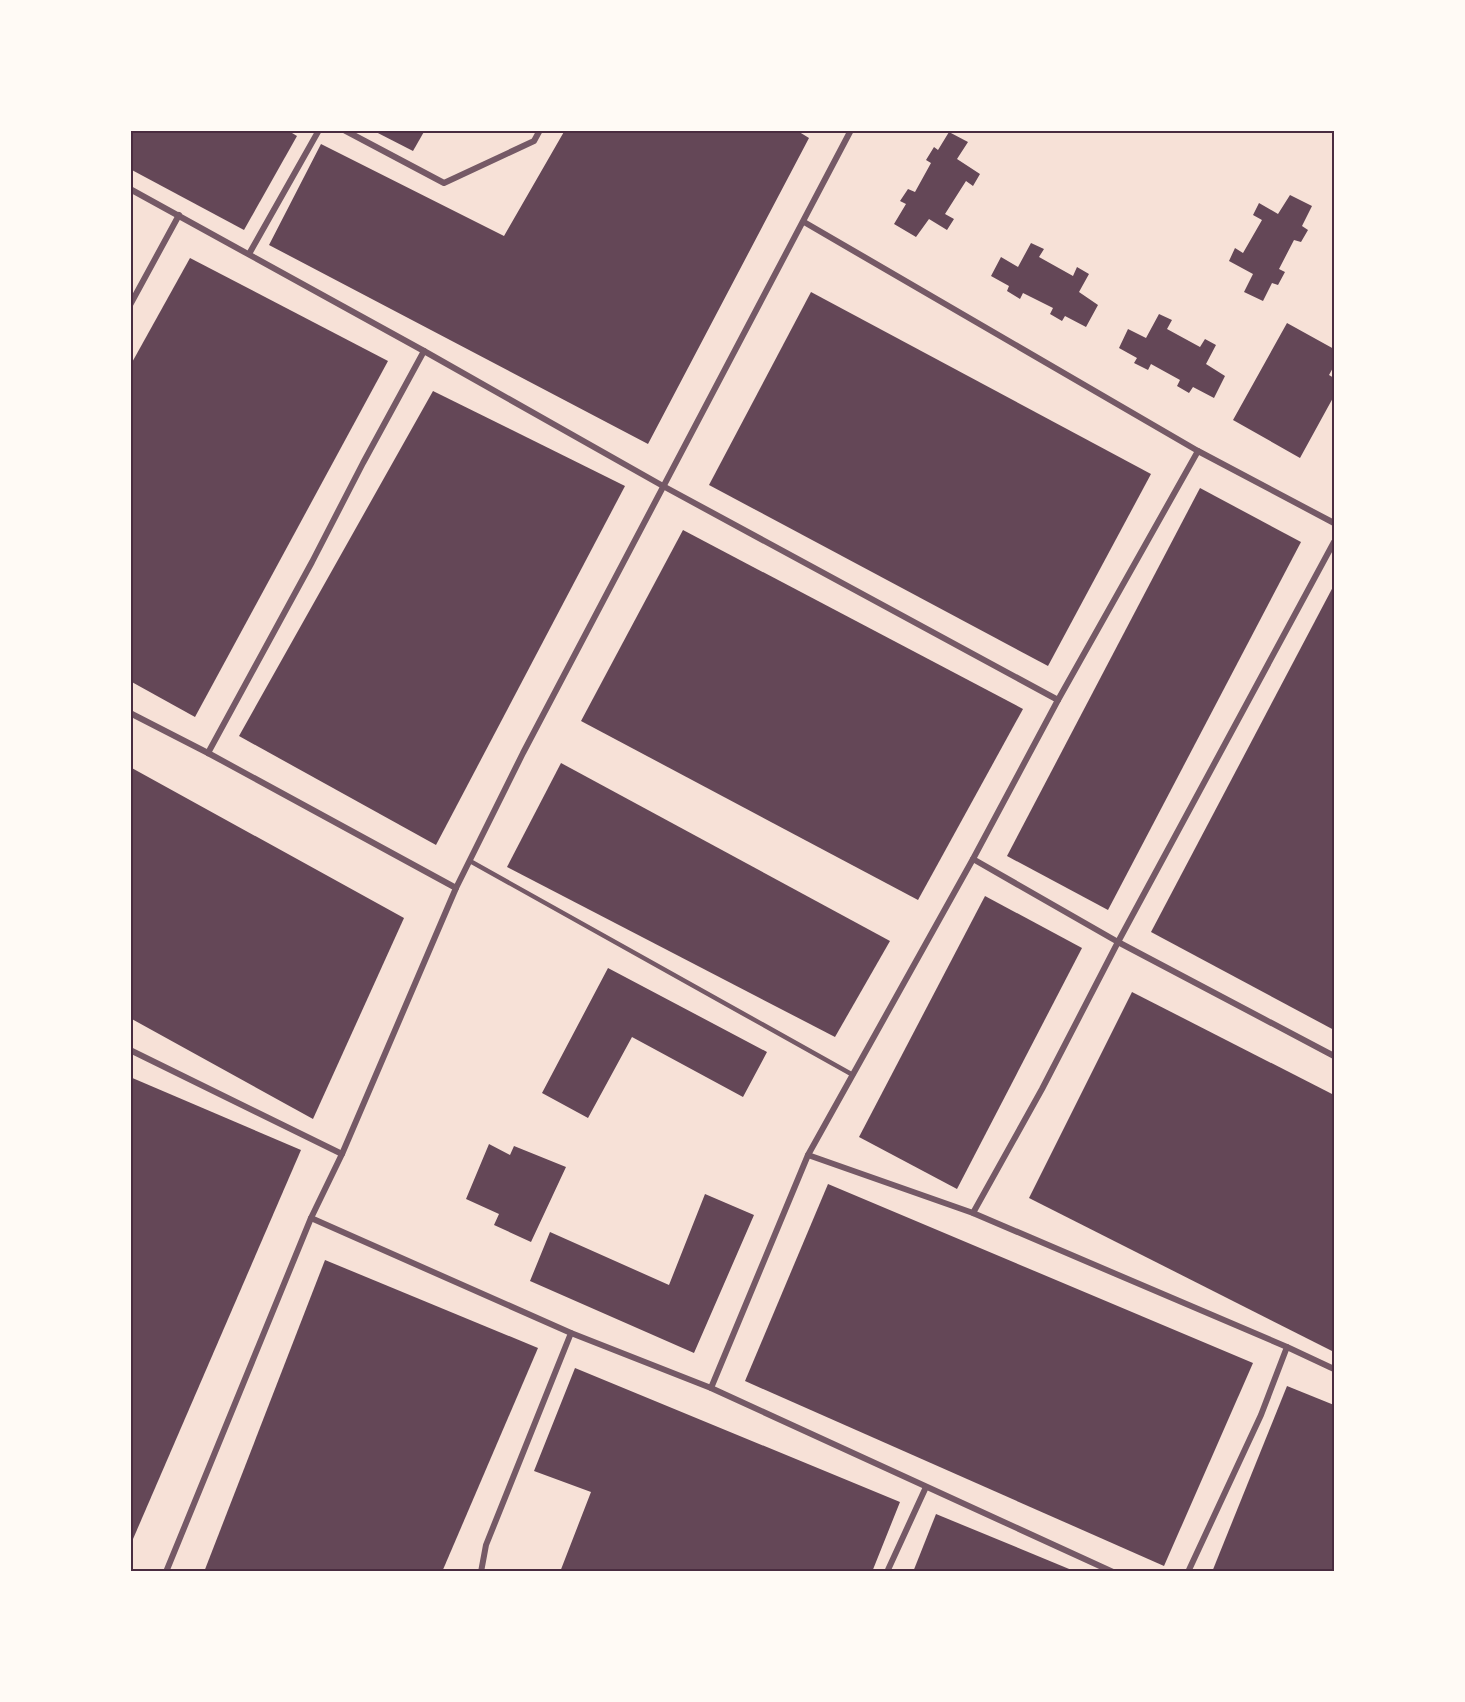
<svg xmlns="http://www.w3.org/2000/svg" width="1465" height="1702" viewBox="0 0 1465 1702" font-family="'PT Serif',serif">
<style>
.building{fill:#644757}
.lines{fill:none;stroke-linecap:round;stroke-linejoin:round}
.service{stroke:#755966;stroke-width:4.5}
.minor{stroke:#755966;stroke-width:6}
.neatline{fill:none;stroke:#4a2c40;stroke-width:2}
</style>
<rect width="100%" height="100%" fill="#f7e1d7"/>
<g class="building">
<path d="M130 130H287L297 136 244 230 130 169Z"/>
<path d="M372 130H425L413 151Z"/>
<path d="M565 130H796L809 138 648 444 269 245 321 144 504 236Z"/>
<path d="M949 132 968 142 957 159 980 174 973 186 966 181 945 214 954 219 947 230 929 219 916 237 894 224 906 204 900 201 908 189 915 192 931 163 926 160 934 147 938 150Z"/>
<path d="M1290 195 1312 206 1302 226 1308 230 1301 242 1294 240 1279 269 1285 272 1278 285 1272 283 1263 301 1244 292 1253 274 1229 261 1235 248 1243 253 1262 220 1253 215 1259 203 1278 214Z"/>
<path d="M1031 243 1044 249 1039 257 1073 276 1077 267 1089 274 1079 292 1098 305 1086 327 1065 316 1062 321 1050 314 1053 308 1023 293 1020 299 1007 291 1009 286 991 276 1001 257 1018 267Z"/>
<path d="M190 258 388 361 195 717 130 681V366Z"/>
<path d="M811 292 1151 474 1048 666 709 485Z"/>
<path d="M1159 314 1172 320 1167 329 1200 347 1205 339 1216 345 1206 364 1225 376 1214 398 1193 387 1189 393 1177 386 1180 380 1151 364 1148 370 1134 363 1137 358 1119 348 1128 329 1146 338Z"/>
<path d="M1287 323 1334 349V366L1329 375 1334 378V396L1300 458 1233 420Z"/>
<path d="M433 391 625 486 436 845 239 736Z"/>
<path d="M1200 488 1301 542 1108 910 1007 856Z"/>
<path d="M683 530 1023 709 918 900 581 721Z"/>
<path d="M1334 585V1030L1151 932Z"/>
<path d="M561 763 890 941 835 1037 507 867Z"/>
<path d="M130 767 404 918 313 1119 130 1018Z"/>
<path d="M985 896 1082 948 957 1189 859 1137Z"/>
<path d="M608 968 767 1052 743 1097 632 1037 588 1118 542 1093Z"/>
<path d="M1132 992 1334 1095V1352L1029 1198Z"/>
<path d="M130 1077 301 1150 130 1546Z"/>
<path d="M489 1144 510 1155 514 1146 566 1167 531 1242 494 1225 499 1214 466 1199Z"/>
<path d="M828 1184 1253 1363 1164 1566 745 1381Z"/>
<path d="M705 1194 754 1215 694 1353 530 1281 550 1232 669 1285Z"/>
<path d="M325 1260 538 1348 442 1572H204Z"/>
<path d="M575 1368 900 1502 872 1572H560L591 1492 534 1471Z"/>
<path d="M1287 1386 1334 1405V1572H1212Z"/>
<path d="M936 1514 1074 1571V1572H913Z"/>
</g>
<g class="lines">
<path class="service" d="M470 861 853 1075"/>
<g class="minor">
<path d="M344 130 444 183 534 141 540 130"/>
<path d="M130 189 424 351 663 486 1058 700"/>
<path d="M804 222 1198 451 1334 523"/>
<path d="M249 254 319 130"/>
<path d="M130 305 179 215"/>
<path d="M130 713 208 753 456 888"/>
<path d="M208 753 312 562 363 463 424 351"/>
<path d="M973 859 1118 942 1334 1056"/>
<path d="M130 1050 342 1154"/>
<path d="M808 1155 973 1213 1287 1347 1334 1369"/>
<path d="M973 1213 1042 1089 1118 942 1334 542"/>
<path d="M311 1218 571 1333 711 1388 1113 1572"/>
<path d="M711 1388 808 1155 973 859 1058 700 1198 451"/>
<path d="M166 1572 311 1218 342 1154 456 888 523 753 851 130"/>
<path d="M481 1572 486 1545 571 1333"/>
<path d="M887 1572 926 1487"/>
<path d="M1188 1572 1261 1415 1287 1347"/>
</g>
</g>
<rect width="1465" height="1702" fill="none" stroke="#fffaf5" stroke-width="264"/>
<rect x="132" y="132" width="1201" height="1438" class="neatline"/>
</svg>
